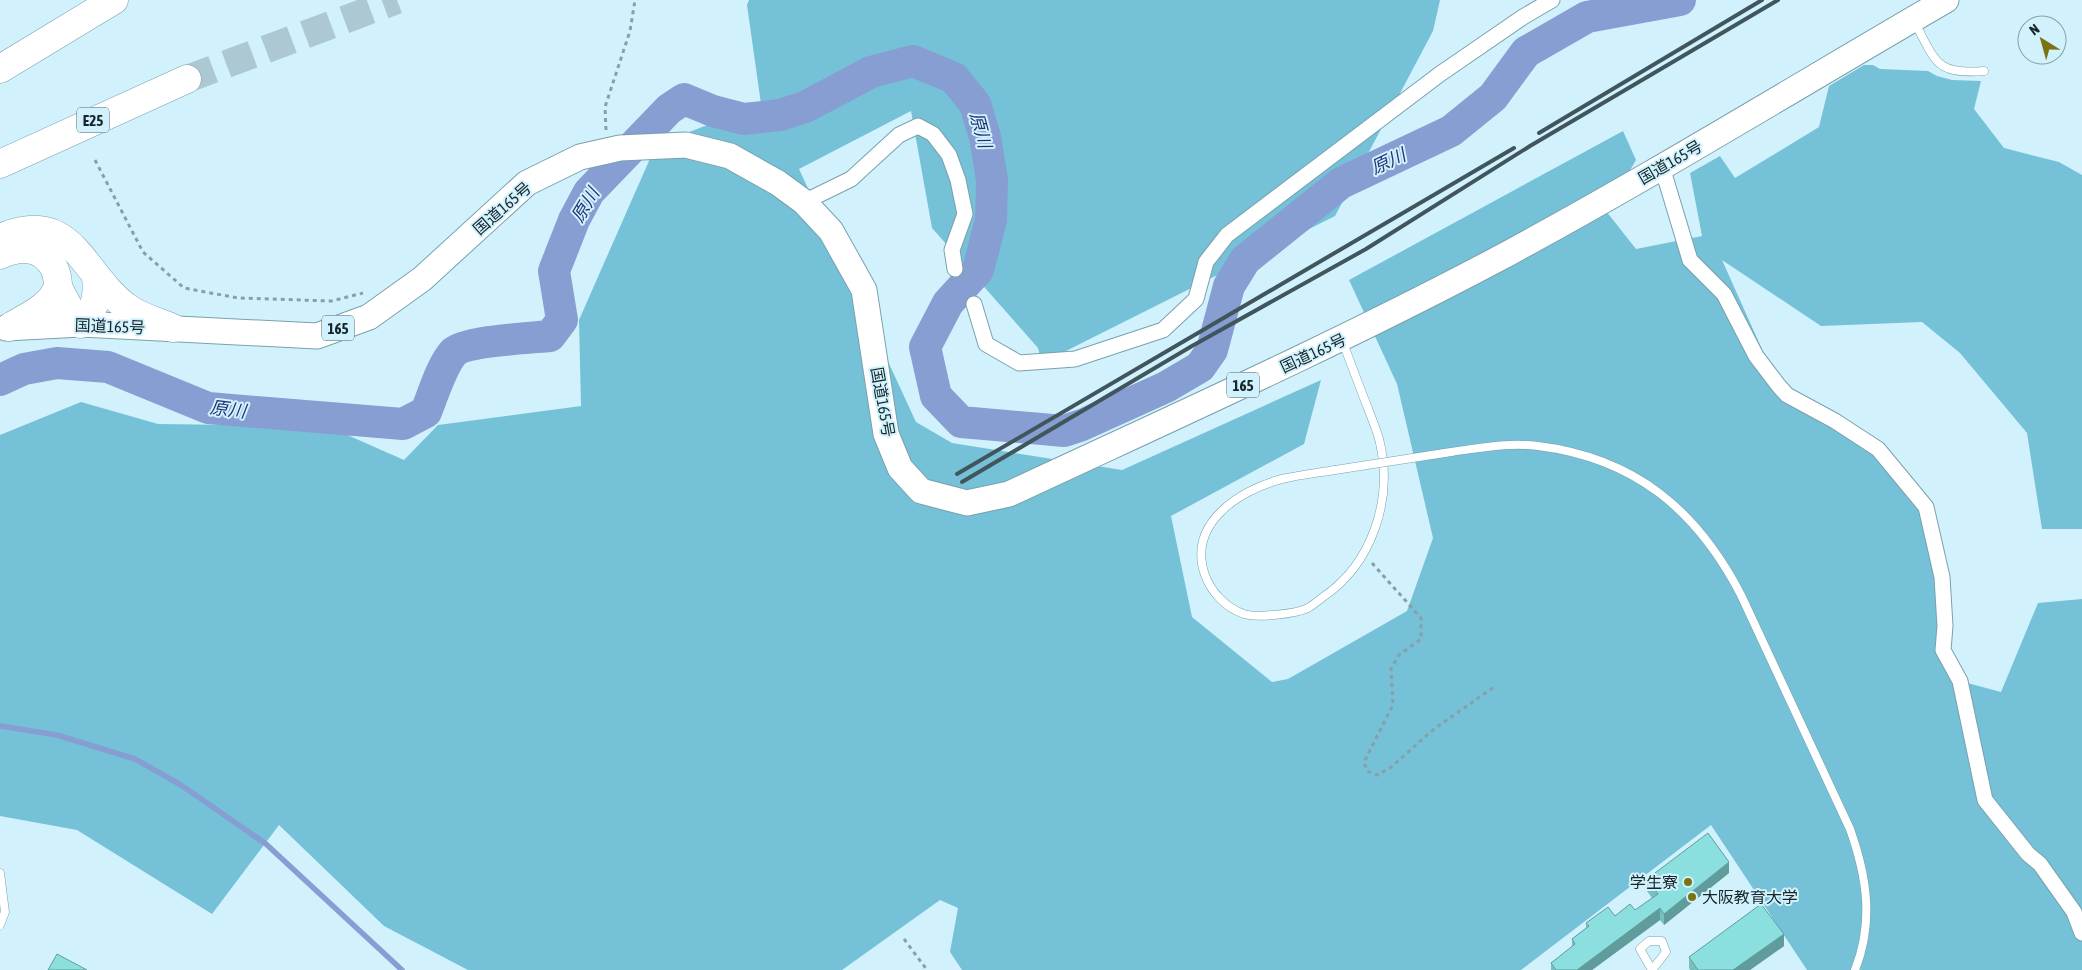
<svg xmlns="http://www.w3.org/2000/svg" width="2082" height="970" viewBox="0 0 2082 970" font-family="'Asap Condensed','Noto Sans JP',sans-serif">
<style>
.forest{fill:#75c1d8}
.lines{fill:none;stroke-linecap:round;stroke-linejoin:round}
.stream{stroke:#869ed2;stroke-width:5.5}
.river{stroke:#869ed2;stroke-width:32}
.motorway-tunnel{stroke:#acc9d3;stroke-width:28;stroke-dasharray:28 14;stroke-linecap:butt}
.service-casing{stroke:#79a1ad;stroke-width:9}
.minor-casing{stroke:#79a1ad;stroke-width:17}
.trunk-casing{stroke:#79a1ad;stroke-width:27}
.motorway-casing{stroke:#79a1ad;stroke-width:29}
.path{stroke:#86a0a9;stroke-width:3;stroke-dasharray:4 4;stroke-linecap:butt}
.service{stroke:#fff;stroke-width:8}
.minor{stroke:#fff;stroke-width:15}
.trunk{stroke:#fff;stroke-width:25}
.motorway{stroke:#fff;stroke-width:28}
.rail{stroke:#41555c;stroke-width:4}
.service-bridge-casing{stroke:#79a1ad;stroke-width:9;stroke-linecap:butt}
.service-bridge{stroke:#fff;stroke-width:8}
.wall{fill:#78c0c0}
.shaded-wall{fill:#619c9c}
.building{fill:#8bdfdf;stroke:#619c9c}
.poi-dot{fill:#7b7213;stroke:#d1f2fd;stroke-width:2}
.labels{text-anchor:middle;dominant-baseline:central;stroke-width:4;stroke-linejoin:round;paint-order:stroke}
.shield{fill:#d1f2fd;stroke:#4e636a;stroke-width:1}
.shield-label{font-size:15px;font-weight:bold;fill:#16262b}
.street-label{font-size:16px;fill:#16262b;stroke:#d1f2fd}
.poi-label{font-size:16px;fill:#16262b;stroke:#d1f2fd;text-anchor:end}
.water-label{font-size:18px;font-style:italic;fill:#1e3675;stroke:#d1f2fd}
</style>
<rect width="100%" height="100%" fill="#d1f2fd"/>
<path class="forest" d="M749 0H1440L1433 31 1335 216 1042 363 1038 348 932 228 911 111 799 169 916 422 952 443 1122 470 1321 380 1304 444 1171 516 1192 617 1272 682 1288 679 1407 611 1433 538 1397 384 1349 280 1623 131 1636 160 1606 211 1636 249 1702 236 1690 173 1720 156 1735 178 1819 127 1829 86 1864 65H1873L1880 69 1928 71 1937 76 1952 80 1981 81 1974 109 2004 148 2059 162 2082 175V529H2042L2027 433 1960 353 1922 322 1821 326 1722 260 1778 385 1878 449 1920 499 1942 577 1943 650 1960 681 2001 692 2038 603 2082 599V970H1807L1711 825 1521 970H962L950 952 958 908 940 900 842 970H468L384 926 279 825 212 914 77 830 0 816V435L81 402 158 424 327 426 404 460 438 425 581 406 579 320 656 145 761 104 747 5Z"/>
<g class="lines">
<path class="stream" d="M0 726 57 735 135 759 181 785 266 844 402 970"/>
<path class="river" d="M0 380 24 369 57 363 108 367 208 408 403 424 426 412C433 395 441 367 453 353 464 341 531 338 550 336L562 320 554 271 574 220 589 192 669 109 684 99 713 111 744 119 780 115 805 107 871 72 913 61 954 78 975 104 985 137 992 180 991 220 978 270 948 303 925 347 936 396 961 422 1064 431 1082 425 1166 387 1200 367 1212 350 1229 286 1245 260 1341 183 1451 131 1493 97 1526 52 1587 17 1680 0"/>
<path class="motorway-tunnel" d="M187 79 397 0"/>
<defs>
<g id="service">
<path d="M1915 23C1936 62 1936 75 1984 71"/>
<path d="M1451 452C1479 448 1509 442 1538 446 1635 458 1697 510 1741 595L1850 829C1867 877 1874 922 1855 970"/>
<path d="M1335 470C1317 473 1299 475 1282 479 1239 490 1187 524 1205 575 1211 592 1226 608 1244 614 1257 618 1296 614 1308 608 1313 605 1318 601 1323 597 1372 564 1393 500 1380 443 1378 433 1373 422 1369 411 1360 388 1351 364 1342 340"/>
<path d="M0 873 5 912 0 925"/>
<path d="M1652 970 1666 952 1662 941H1649L1640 949 1652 970"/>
</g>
<g id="minor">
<path d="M1662 167 1690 260 1724 294 1756 356 1778 385 1787 395 1835 421 1878 449 1926 507 1942 577 1945 626 1943 650 1960 681 1985 800 2028 854 2040 864 2074 912 2082 933"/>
<path d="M804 202 851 179 899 135 918 126 933 134 949 155 958 180 965 214 952 250 955 269"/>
<path d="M974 304 986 344 1019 363 1075 359 1163 330 1196 299 1206 262 1227 235 1440 74 1523 17 1552 0"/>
</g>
<path id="trunk" d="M6 328 81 324 317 336 369 317 422 279 527 183 580 157 620 148 686 145 730 156 778 183 804 202 831 231 864 290 886 434 900 468 921 491 967 503 1009 494C1172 418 1335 345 1494 261 1647 179 1796 87 1946 0"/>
<g id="motorway">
<path d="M0 69 114 0"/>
<path d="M0 164 187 79"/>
<path d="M0 238C74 206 81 275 128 308 140 317 159 322 173 328"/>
<path d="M0 255C22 245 44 246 55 270 57 275 59 284 57 289 49 308 26 317 10 327"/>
<path d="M58 287 70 310 81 324C96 309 98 296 96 276"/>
</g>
</defs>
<use href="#service" class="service-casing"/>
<use href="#minor" class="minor-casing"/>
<use href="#trunk" class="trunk-casing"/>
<use href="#motorway" class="motorway-casing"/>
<g class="path">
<path d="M606 130 605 107 630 31 635 0"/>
<path d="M95 160 143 252 184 288 238 298 332 301 363 293"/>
<path d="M1372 563 1421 618V639L1399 655 1391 669 1393 705 1364 762 1367 771 1377 775 1390 768 1434 729 1494 687"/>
<path d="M904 939 927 970"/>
</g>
<use href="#service" class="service"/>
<use href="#minor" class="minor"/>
<use href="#trunk" class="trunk"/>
<use href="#motorway" class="motorway"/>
<g class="rail">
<path d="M1539 133 1762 0"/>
<path d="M957 474 1514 148"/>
<path d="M962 482 1192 346 1366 249 1530 146 1778 0"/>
</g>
<defs>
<path id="service-bridge" d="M1335 470 1451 452"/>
</defs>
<use href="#service-bridge" class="service-bridge-casing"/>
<use href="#service-bridge" class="service-bridge"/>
</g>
<g class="wall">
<path d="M1729 873 1664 925 1660 920 1592 970H1551V963L1572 947V939L1586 928V923L1635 910 1652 898 1647 891V879Z"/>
<path d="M1784 946 1750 970H1690L1689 968V957Z"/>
</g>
<g class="shaded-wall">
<path d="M1729 862V873L1664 925V914Z"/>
<path d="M1660 908V920L1592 970H1577Z"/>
<path d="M1784 934V946L1750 970H1733Z"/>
</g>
<g class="building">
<path d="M1708 833 1729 862 1664 914 1660 908 1577 970H1556L1551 963 1575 944 1572 939 1589 926 1586 923 1608 907 1615 916 1630 904 1635 910 1658 894 1647 879Z"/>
<path d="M1761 904 1784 934 1733 970H1698L1689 957Z"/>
<path d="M57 954 87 970H48Z"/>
</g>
<g class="poi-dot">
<circle cx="1688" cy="882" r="5"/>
<circle cx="1692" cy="897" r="5"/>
</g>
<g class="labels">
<g class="shield">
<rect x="77" y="107.5" width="32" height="25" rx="4"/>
<rect x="322" y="315.5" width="32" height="25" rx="4"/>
<rect x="1227" y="372.5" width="32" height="25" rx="4"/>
</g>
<g class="shield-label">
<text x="93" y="120">E25</text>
<text x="338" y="328">165</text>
<text x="1243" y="385">165</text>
</g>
<g class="street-label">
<text transform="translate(1670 162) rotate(-30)">国道165号</text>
<text transform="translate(502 208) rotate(-41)">国道165号</text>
<text transform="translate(110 326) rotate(2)">国道165号</text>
<text transform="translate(1313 353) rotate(-25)">国道165号</text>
<text transform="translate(883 402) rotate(80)">国道165号</text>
</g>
<g class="poi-label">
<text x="1678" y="882">学生寮</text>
<text x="1702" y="897" text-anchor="start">大阪教育大学</text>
</g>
<g class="water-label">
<text transform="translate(981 130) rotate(75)">原川</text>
<text transform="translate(1388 161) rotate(-25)">原川</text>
<text transform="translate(585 205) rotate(-59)">原川</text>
<text transform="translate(228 409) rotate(7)">原川</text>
</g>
</g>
<g transform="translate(2042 40) rotate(323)"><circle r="24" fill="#d1f2fd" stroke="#86a0a9"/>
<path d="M0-4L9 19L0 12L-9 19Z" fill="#7b7213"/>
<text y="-8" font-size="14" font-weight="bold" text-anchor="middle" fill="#16262b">N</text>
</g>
</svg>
